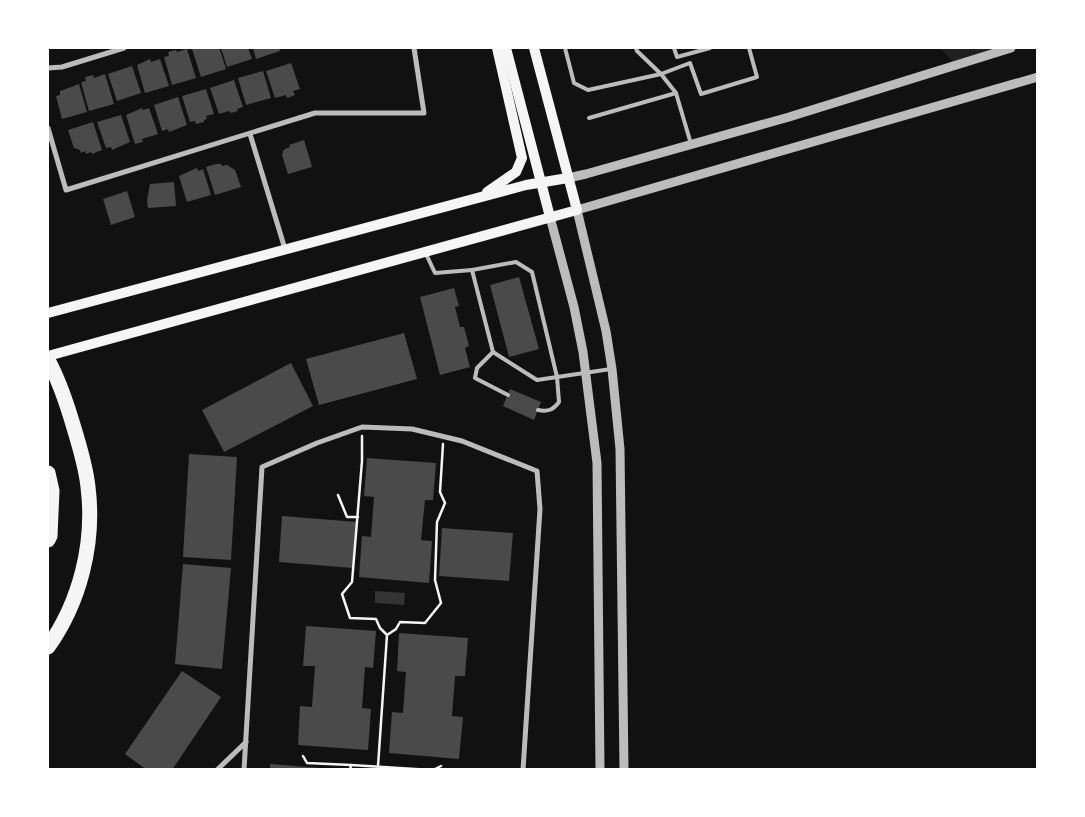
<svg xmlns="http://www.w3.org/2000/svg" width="1085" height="817" viewBox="0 0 1085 817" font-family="Roboto,sans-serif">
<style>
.green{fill:#202020}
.water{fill:#333}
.building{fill:#4a4a4a}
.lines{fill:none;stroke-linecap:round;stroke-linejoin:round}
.path{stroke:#f5f5f5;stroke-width:2.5}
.service{stroke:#bcbcbc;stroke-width:4}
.minor{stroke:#bcbcbc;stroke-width:5}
.tertiary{stroke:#bcbcbc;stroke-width:9}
.secondary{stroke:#f5f5f5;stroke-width:10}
.motorway{stroke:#f5f5f5;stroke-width:15}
</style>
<rect width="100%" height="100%" fill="#111"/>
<path class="green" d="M940 48H1011L955 64Z"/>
<path class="water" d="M375 591 405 593 404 605 375 603Z"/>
<g class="building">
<path d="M196 48H217L220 50 226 69 201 77 192 49Z"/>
<path d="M221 48H248L252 59 227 67Z"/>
<path d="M253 48H279L280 51 256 59Z"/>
<path d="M187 49 196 78 172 85 164 57 169 56 168 52 176 50 177 52Z"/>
<path d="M150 59 151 62 160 59 169 86 145 93 137 65Z"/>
<path d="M291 63 300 89 293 91 295 95 287 98 286 95 275 98 266 71Z"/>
<path d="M132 66 141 93 117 101 108 74Z"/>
<path d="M263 71 271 98 246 105 238 78Z"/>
<path d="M105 74 114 104 89 111 81 82 86 81 85 77 93 75 94 78Z"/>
<path d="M234 80 243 107 237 109 238 111 231 113 229 111 219 114 210 88Z"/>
<path d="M79 84 87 112 62 119 56 96 60 95V91Z"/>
<path d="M206 89 214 114 206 116 207 119 204 120V122L196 124 195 121 190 122 182 96Z"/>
<path d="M178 97 187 125 169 132 168 129 162 131 154 105Z"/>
<path d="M142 108 143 110 149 108 158 134 142 139 143 142 135 144 126 115Z"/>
<path d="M121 115 130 142 112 150 111 147 106 148 97 122Z"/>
<path d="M93 122 102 150 92 154 91 152 86 154 85 151 81 153 80 150 74 148 68 130Z"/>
<path d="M304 140 312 167 288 174 282 155 283 151 285 149 290 147 289 145Z"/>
<path d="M216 164H221L222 166 227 165 235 170 241 187 215 195 206 167Z"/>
<path d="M197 168 198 171 203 169 211 195 187 202 179 176Z"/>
<path d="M174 182 176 206 148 208 147 200 150 184Z"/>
<path d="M127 191 135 217 111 225 103 199Z"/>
<path d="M519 277 539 349 509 357 490 285Z"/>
<path d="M454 288 459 306 455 307 460 327H464L469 346 465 348 470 367 440 375 420 297Z"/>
<path d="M404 333 417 379 319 405 306 359Z"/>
<path d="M291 363 313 406 224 452 202 410Z"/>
<path d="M510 389 541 402 534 420 503 406Z"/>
<path d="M189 454 237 457 231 560 183 557Z"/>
<path d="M367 458 436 463 433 500H425L421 540 432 541 429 583 359 577 362 536 371 537 374 497 364 496Z"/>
<path d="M282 516 357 522 353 568 279 562Z"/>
<path d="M442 528 513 533 509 581 439 576Z"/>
<path d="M183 564 231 568 222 669 175 664Z"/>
<path d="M306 626 376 631 373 668 365 667 362 708 371 709 368 750 298 745 300 706 312 707 315 666H303Z"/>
<path d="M399 633 468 638 465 676H455L452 716 463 717 459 759 389 753 392 712 403 713 406 672 397 671Z"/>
<path d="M182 671 221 697 172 770H147L125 754Z"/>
<path d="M270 764 321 768V770H270Z"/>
</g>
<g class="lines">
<g class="path">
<path d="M362 436V461L352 582 342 594 350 618 376 619 380 628 386 634"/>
<path d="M338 495 347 517H358"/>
<path d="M303 756 307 763 351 765"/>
<path d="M378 766 387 635 396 629 400 622 425 623 441 603 435 580 437 522 445 503 440 492 443 444"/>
<path d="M350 770 351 765 431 770"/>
<path d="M433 770 441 766"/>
</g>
<g class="service">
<path d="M565 48 574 83 588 90 661 74 690 63 701 94 757 77 749 48"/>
<path d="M674 48 677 57 710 48"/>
<path d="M676 93 691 144"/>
<path d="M589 118 676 93 661 74 637 51 636 48"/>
<path d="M426 254 435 273 472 270 493 352 537 380 611 369"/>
<path d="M472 270 516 262 532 272 557 377 559 402C553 410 548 412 538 410"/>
<path d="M493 352 477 368 475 378 508 395"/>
</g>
<g class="minor">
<path d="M48 68 62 67 124 48"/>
<path d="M48 128 66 190 315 113H424L414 48"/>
<path d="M250 134 285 249"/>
<path d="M217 770 246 742"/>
<path d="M244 770 262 467 317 443 362 427 412 429 462 441 537 471 540 509 523 770"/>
</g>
<g class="tertiary">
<path d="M568 178 586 174 789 117 1011 48"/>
<path d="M550 217 574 307 583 352 597 463 600 770"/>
<path d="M624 770 620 449 612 369 606 331 577 210 1038 77"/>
</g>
<g class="secondary">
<path d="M506 48 550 217"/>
<path d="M487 192 516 172 522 158 497 48"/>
<path d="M48 313 526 185 568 178"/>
<path d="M48 356 577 210 534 48"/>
</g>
<g class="motorway">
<path d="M48 360C60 382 67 404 74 428 80 448 86 467 88 487 95 543 80 602 48 647"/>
<path d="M48 473 52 491 50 536 48 540"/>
</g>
</g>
<rect width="1085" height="817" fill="none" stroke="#ffffff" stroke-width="98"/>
</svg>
